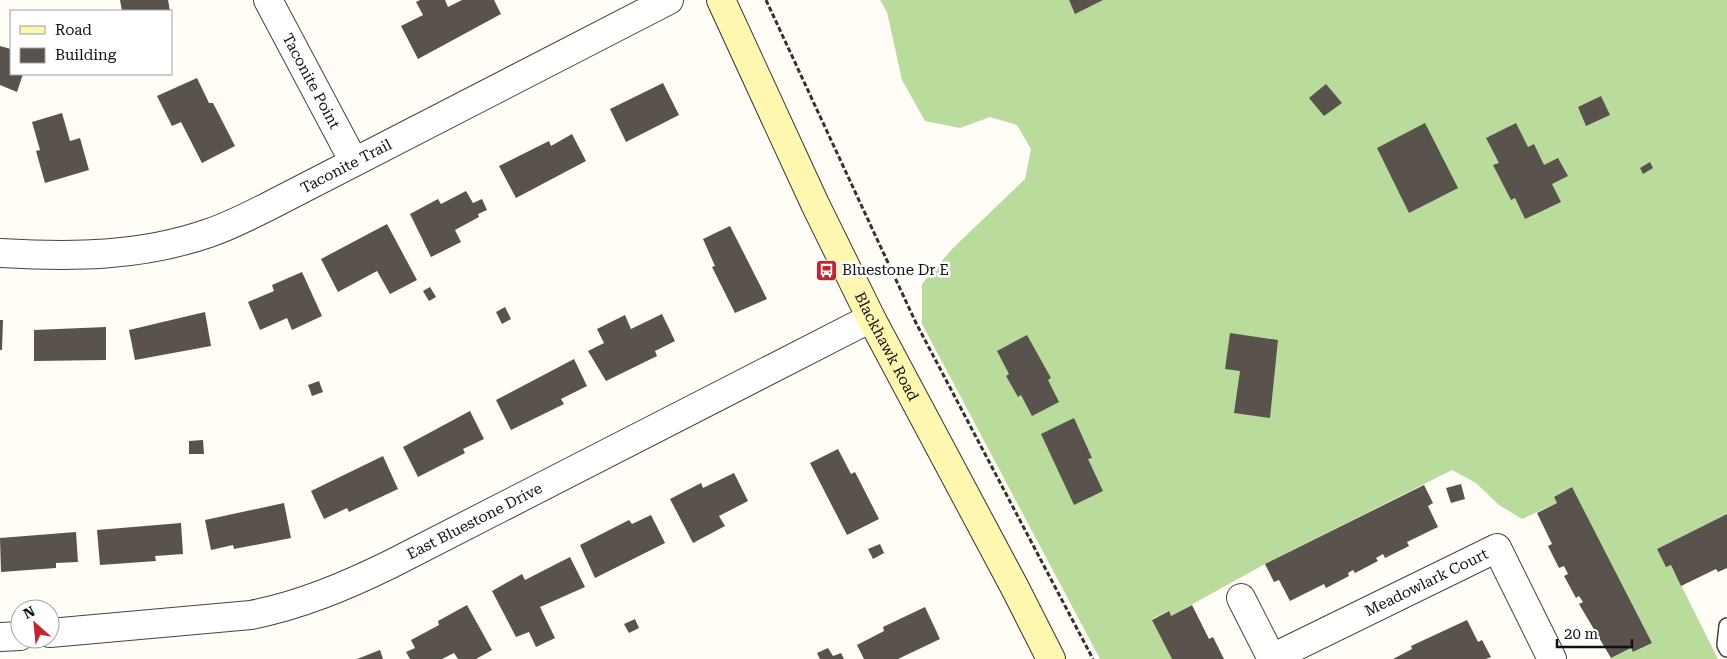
<svg xmlns="http://www.w3.org/2000/svg" width="1727" height="659" viewBox="0 0 1727 659" font-family="'Roboto Serif',serif">
<style>
.forest{fill:#b9dc9c}
.building{fill:#5a524d}
.lines{fill:none;stroke-linecap:round;stroke-linejoin:round}
.lane-casing{stroke:#444;stroke-width:18}
.street-casing{stroke:#444;stroke-width:30}
.secondary-casing{stroke:#333;stroke-width:30}
.path{stroke:#333;stroke-width:3;stroke-dasharray:5 2.5;stroke-linecap:butt}
.lane{stroke:#fff;stroke-width:15}
.street{stroke:#fff;stroke-width:28}
.secondary{stroke:#fff6b0;stroke-width:28}
.labels{text-anchor:middle;dominant-baseline:central;stroke-width:5;stroke-linejoin:round;paint-order:stroke}
.street-label{font-size:15px;fill:#111;stroke:#fff}
.poi-label{font-size:15px;fill:#111;stroke:#fff;text-anchor:start}
</style>
<rect width="100%" height="100%" fill="#fffdf5"/>
<path class="forest" d="M880 0H1727V514L1657 549 1671 565 1718 659H1609L1631 648 1634 652 1652 643 1572 487 1554 497 1557 503 1522 519 1499 505 1476 483 1452 470 1265 564 1171 616 1168 611 1152 619 1172 659H1100L922 324V284L952 249 1025 179 1031 149 1017 125 990 117 960 128 925 121 902 80 887 12Z"/>
<g class="building">
<path d="M120 0H168L170 11H122Z"/>
<path d="M420 0H445L448 7 462 0H494L501 14 418 59 401 26 423 15 416 2Z"/>
<path d="M1069 0H1103L1075 14Z"/>
<path d="M0 46 11 49V74H23L17 92 0 85Z"/>
<path d="M197 78 209 103H213L235 146 202 163 181 122 172 126 157 96Z"/>
<path d="M663 83 679 115 626 142 610 109Z"/>
<path d="M1326 84 1342 103 1324 116 1309 98Z"/>
<path d="M1601 96 1610 115 1586 126 1578 107Z"/>
<path d="M62 113 70 141 80 138 89 170 45 183 36 151 40 150 32 122Z"/>
<path d="M1425 123 1458 188 1409 213 1377 148Z"/>
<path d="M1516 123 1528 147 1534 144 1544 165 1558 158 1568 176 1552 184 1561 202 1525 219 1515 198 1511 200 1493 165 1499 163 1486 138Z"/>
<path d="M572 134 586 161 516 198 499 166 549 141 551 146Z"/>
<path d="M1650 162 1653 168 1643 174 1640 168Z"/>
<path d="M466 191 473 203 482 199 487 210 478 214 479 217 455 230 461 242 431 257 410 214 438 199 441 204Z"/>
<path d="M387 224 417 280 390 294 377 271 338 292 321 259Z"/>
<path d="M730 226 767 299 735 313 712 267 715 266 703 239Z"/>
<path d="M302 272 322 316 292 330 287 318 260 330 248 302 274 291 272 285Z"/>
<path d="M430 287 436 297 429 301 423 291Z"/>
<path d="M505 307 511 319 502 324 496 312Z"/>
<path d="M205 312 211 346 135 360 129 330Z"/>
<path d="M662 314 675 341 655 351 657 356 606 381 588 351 604 343 597 329 625 315 631 329Z"/>
<path d="M0 320H3L2 350H0Z"/>
<path d="M106 327V360L34 361V330Z"/>
<path d="M1230 333 1278 340 1270 418 1234 413 1240 371 1225 369Z"/>
<path d="M1027 335 1051 378 1048 380 1059 402 1032 416 1021 395 1018 397 1006 376 1009 374 997 351Z"/>
<path d="M574 359 587 386 561 399 564 404 511 430 496 400Z"/>
<path d="M319 381 323 392 312 396 308 385Z"/>
<path d="M470 411 484 439 463 449 465 453 418 477 403 447Z"/>
<path d="M1074 418 1092 458 1088 459 1103 491 1074 505 1041 434Z"/>
<path d="M203 440 204 454H189V441Z"/>
<path d="M838 449 851 474 855 472 879 519 847 535 810 463Z"/>
<path d="M383 456 398 489 349 512 347 508 324 519 311 491Z"/>
<path d="M734 473 748 501 719 516 725 526 693 543 670 499 701 483 703 488Z"/>
<path d="M1461 484 1465 499 1451 503 1446 488Z"/>
<path d="M1424 485 1433 503 1428 506 1438 527 1407 542 1409 546 1385 558 1383 554 1376 558 1378 561 1355 573 1353 570 1348 573 1349 576 1326 588 1324 584 1290 601 1279 580 1274 582 1265 564Z"/>
<path d="M1572 487 1652 643 1633 652 1631 648 1611 658 1579 604 1583 602 1579 596 1576 598 1564 576 1568 574 1564 566 1559 568 1548 546 1552 544 1537 513 1557 503 1554 497Z"/>
<path d="M284 503 291 538 234 549 233 545 211 550 205 520Z"/>
<path d="M1727 514V568L1718 572 1716 569 1681 586 1671 565 1666 567 1657 549Z"/>
<path d="M651 515 665 543 595 578 580 545 629 520 632 524Z"/>
<path d="M181 523 183 554 155 556 156 561 100 565 97 530Z"/>
<path d="M76 532 78 562 56 563V568L1 572 0 538Z"/>
<path d="M880 544 884 553 873 559 868 549Z"/>
<path d="M570 557 585 587 540 607 555 638 536 647 529 632 516 637 492 591 522 574 525 580Z"/>
<path d="M467 605 492 650 476 659H458L454 653 442 659H410L406 652 415 648 411 640 439 625 438 621Z"/>
<path d="M1192 605 1209 639 1213 637 1224 659H1172L1152 620 1169 611 1171 616Z"/>
<path d="M925 607 940 639 898 659H864L857 645 884 631 883 627Z"/>
<path d="M635 619 639 628 629 633 624 624Z"/>
<path d="M1467 620 1478 642 1482 640 1491 657 1486 659H1393L1412 649 1411 646Z"/>
<path d="M828 648 833 656 841 653 844 659H820L817 653Z"/>
<path d="M380 650 383 659H357Z"/>
</g>
<g class="lines">
<defs>
<path id="lane" d="M1727 626 1725 645 1727 649"/>
<g id="street">
<path id="s1" d="M268 0 354 162"/>
<path id="s2" d="M0 253C72 257 140 257 209 233 230 226 249 216 269 206L669 0"/>
<path d="M1241 598 1272 659"/>
<path id="s3" d="M50 633 251 615C301 605 346 586 391 564L871 318"/>
<path d="M0 637 20 636"/>
<path id="s4" d="M1272 658 1497 548 1552 659"/>
</g>
<g id="secondary">
<path id="s5" d="M721 0 815 204 871 318 1015 588 1051 659"/>
</g>
</defs>
<use href="#lane" class="lane-casing"/>
<use href="#street" class="street-casing"/>
<use href="#secondary" class="secondary-casing"/>
<path class="path" d="M766 0 916 323 1093 659"/>
<use href="#lane" class="lane"/>
<use href="#street" class="street"/>
<use href="#secondary" class="secondary"/>
</g>
<defs>
<symbol id="bus-square" viewBox="-11 -11 22 22"><rect x="-9" y="-9" width="18" height="18" rx="4" fill="#c4262e" stroke="#fff"/><path d="M-5-6H5V4H4V6H2V4H-2V6H-4V4H-5ZM-3.5-4V0h7V-4ZM-3.5 1.2v1.5H-2V1.2ZM2 1.2v1.5H3.5V1.2Z" fill="#fff"/></symbol>
</defs>
<g fill-rule="evenodd">
<use href="#bus-square" x="814" y="258" width="25" height="25"/>
</g>
<g class="labels">
<g class="street-label">
<text stroke="none"><textPath href="#s1" startOffset="92">Taconite Point</textPath></text>
<text stroke="none"><textPath href="#s2" startOffset="364">Taconite Trail</textPath></text>
<text stroke="none"><textPath href="#s5" startOffset="384">Blackhawk Road</textPath></text>
<text stroke="none"><textPath href="#s3" startOffset="445">East Bluestone Drive</textPath></text>
<text stroke="none"><textPath href="#s4" startOffset="172">Meadowlark Court</textPath></text>
</g>
<g class="poi-label">
<text x="842" y="270">Bluestone Dr E</text>
</g>
</g>
<rect x="10" y="10" width="162" height="65" fill="#ffffff" stroke="#a0a0a0"/>
<rect x="20" y="26" width="25" height="8" fill="#fff6b0" stroke="#a0a0a0"/>
<text x="55" y="35" font-size="15" fill="#111111">Road</text>
<rect x="20" y="48" width="25" height="15" fill="#5a524d" stroke="#a0a0a0"/>
<text x="55" y="60" font-size="15" fill="#111111">Building</text>
<g transform="translate(35 624) rotate(333)"><circle r="24" fill="#ffffff" stroke="#a0a0a0"/>
<path d="M0-4L9 19L0 12L-9 19Z" fill="#c4262e"/>
<text y="-8" font-size="14" font-weight="bold" text-anchor="middle" fill="#111111">N</text>
</g>
<path d="M1557 639v8h75v-8" fill="none" stroke="#111111" stroke-width="2.5"/>
<text x="1564" y="639" font-size="15" fill="#111111" stroke="#ffffff" stroke-width="4" paint-order="stroke">20 m</text>
</svg>
